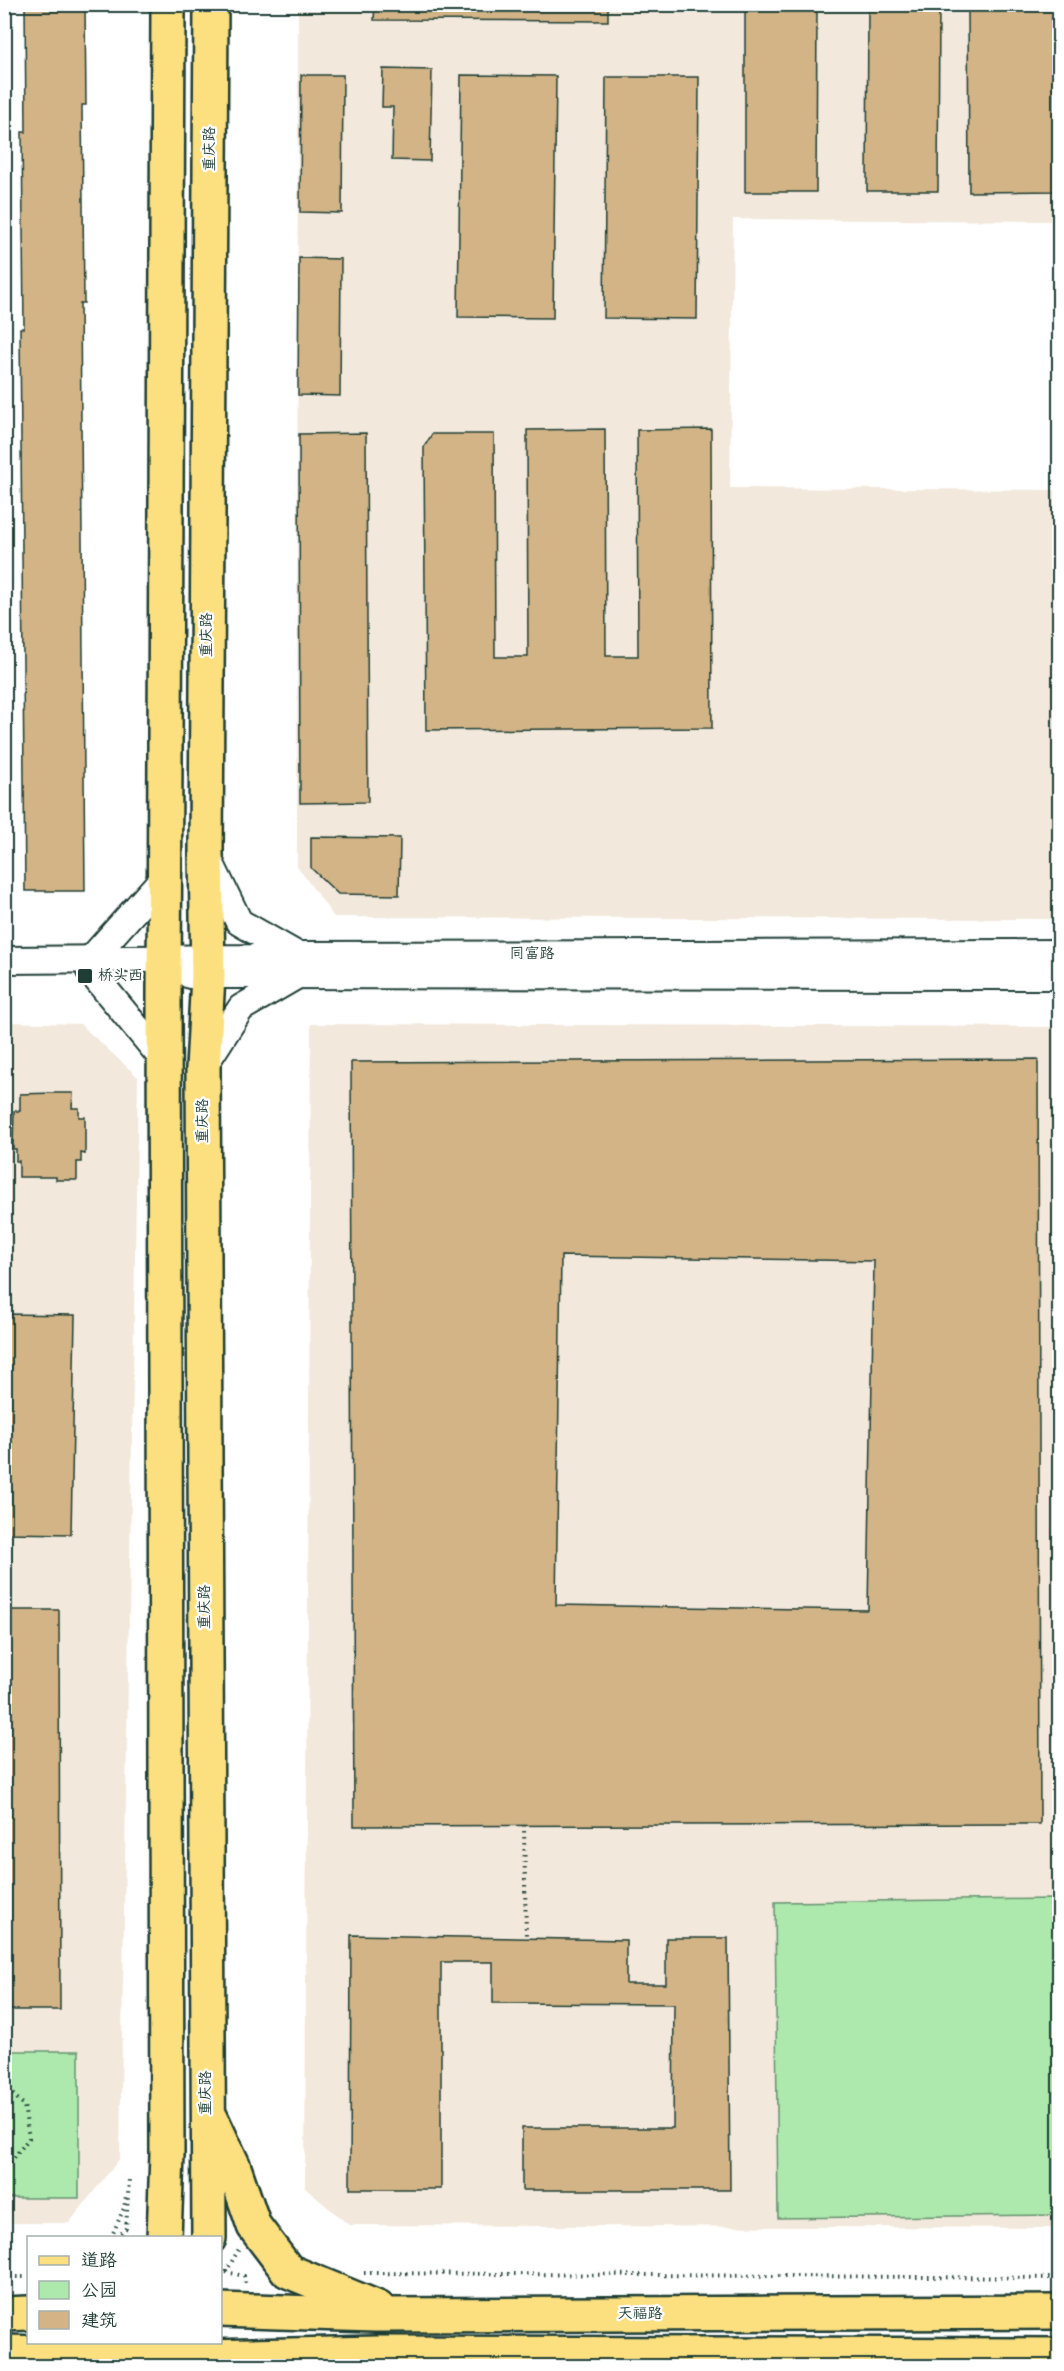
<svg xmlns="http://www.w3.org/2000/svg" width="1064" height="2371" viewBox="0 0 1064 2371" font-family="Kalam,'LXGW WenKai TC',sans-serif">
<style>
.built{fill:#f2e8db}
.green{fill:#ade8ad;stroke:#669270;stroke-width:1.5}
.building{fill:#d2b486;stroke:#1f3d34;stroke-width:1.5;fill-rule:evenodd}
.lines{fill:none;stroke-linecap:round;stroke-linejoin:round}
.minor-casing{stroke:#1f3d34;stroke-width:30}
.major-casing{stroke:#1f3d34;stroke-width:38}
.path{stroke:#1f3d34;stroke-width:4;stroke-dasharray:1.5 4.5;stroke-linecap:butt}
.minor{stroke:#fff;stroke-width:26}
.major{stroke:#fce080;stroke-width:33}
.poi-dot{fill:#1f3d34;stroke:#fff;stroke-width:2}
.labels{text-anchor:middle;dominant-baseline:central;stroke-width:4.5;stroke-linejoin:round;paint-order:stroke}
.street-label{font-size:15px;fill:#1f3d34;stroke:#fff}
.poi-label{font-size:15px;fill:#1f3d34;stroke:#fff;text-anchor:start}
</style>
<rect width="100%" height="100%" fill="#fff"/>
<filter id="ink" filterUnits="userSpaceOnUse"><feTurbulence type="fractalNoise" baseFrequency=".0167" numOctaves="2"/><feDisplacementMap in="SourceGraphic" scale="12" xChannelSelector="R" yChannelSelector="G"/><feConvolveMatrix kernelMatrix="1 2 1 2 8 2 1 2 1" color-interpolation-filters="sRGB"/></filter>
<g filter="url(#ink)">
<g class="built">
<path d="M298 5H1059V221L733 219 730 488 1059 490V919L334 917 297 866Z"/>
<path d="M5 1022 80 1024 138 1077 120 2158 69 2223H5Z"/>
<path d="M311 1024 1059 1027V2228L349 2225 305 2188Z"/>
</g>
<g class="green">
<path d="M1059 1899V2215L778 2218 775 1902Z"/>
<rect x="5" y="2051" width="74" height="147"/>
</g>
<g class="building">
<path d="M25 4H85L86 105H82L84 303H80L85 891H25L20 328H24L22 132H26Z"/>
<path d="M375 4H608V21L374 20Z"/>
<path d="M868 4H939L938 191H867Z"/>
<path d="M745 5H817L816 192H745Z"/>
<path d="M1059 5V191L969 192 968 6Z"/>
<path d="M383 69 432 70 430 161 392 160 393 107H382Z"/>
<path d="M301 75H343L342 213 300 212Z"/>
<path d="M461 75 556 76 553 318 458 317Z"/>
<path d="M606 77H699L697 319 604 318Z"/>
<path d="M299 258 341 259 340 396 298 395Z"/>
<path d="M605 429 606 656H638L637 430 711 429 712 728 426 730 424 447 432 434H494L495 657H528L527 430Z"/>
<path d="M366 433 368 802 300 803 299 434Z"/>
<path d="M311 837 400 838 399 895 338 894 311 868Z"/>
<path d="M1038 1059 1040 1824 354 1826 351 1062ZM561 1256 874 1261 868 1610 556 1605Z"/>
<path d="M54 1093H73L72 1108H79V1117H85V1154L81 1153V1162H77V1180H56V1177H19V1161H16V1149H13L14 1111H20V1094Z"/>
<path d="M4 1314 75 1315 71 1534 4 1533Z"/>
<path d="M4 1610H59L60 2010H4Z"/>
<path d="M351 1935 626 1940V1984H666V1938H728L730 2190H522V2128H673L674 2004 493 2003V1962H441V2189H350Z"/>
</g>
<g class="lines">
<defs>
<g id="minor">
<path d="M208 858 239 922 297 955"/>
<path d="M91 959 166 875"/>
<path d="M4 960 253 958 297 955 1060 953"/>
<path d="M90 971 166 1063"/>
<path d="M190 975 1060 976"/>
<path d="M203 1067 241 1008 296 976"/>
</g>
<g id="major">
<path d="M211 2118 233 2165 254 2226 288 2271 378 2308"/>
<path d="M164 2238 167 2154 164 998 168 4"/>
<path d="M209 2238 203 1068 208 976 206 853 211 4"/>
<path d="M220 2310 375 2315 1060 2312"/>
<path d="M4 2314 28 2313"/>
<path d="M4 2352 206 2357 377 2353 1060 2355"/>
</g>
</defs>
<use href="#minor" class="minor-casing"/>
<use href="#major" class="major-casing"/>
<g class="path">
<path d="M524 1825 526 1938"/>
<path d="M4 2086 24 2105 29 2138 9 2164 4 2166"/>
<path d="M111 2238 124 2208 126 2196"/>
<path d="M117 2238 126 2228 129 2179"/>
<path d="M226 2272 239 2249"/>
<path d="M220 2273 226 2272 244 2276 245 2285"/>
<path d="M364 2273 1060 2278"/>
<path d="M4 2277H28"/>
</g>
<use href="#minor" class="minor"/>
<use href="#major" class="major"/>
</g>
</g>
<rect class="poi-dot" x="77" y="968" width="16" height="16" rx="3"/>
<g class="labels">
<g class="street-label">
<text transform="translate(210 149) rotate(-90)">重庆路</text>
<text transform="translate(207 635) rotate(-90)">重庆路</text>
<text x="532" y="954">同富路</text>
<text transform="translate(203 1121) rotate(-90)">重庆路</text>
<text transform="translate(205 1607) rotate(-90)">重庆路</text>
<text transform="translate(206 2093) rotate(-90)">重庆路</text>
<text x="640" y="2314">天福路</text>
</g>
<g class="poi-label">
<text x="98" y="976">桥头西</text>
</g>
</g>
<rect width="1064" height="2371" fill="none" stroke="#fff" stroke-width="24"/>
<rect x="12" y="12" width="1040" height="2347" fill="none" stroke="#1f3d34" stroke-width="2" filter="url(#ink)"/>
<rect x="27" y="2236" width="195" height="108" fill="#ffffff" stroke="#a5b1ae" stroke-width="1.5"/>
<rect x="39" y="2256" width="30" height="9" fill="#fce080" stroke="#a5b1ae" stroke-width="1.5"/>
<text x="81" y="2266" font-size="18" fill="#1f3d34">道路</text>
<rect x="39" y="2281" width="30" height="18" fill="#ade8ad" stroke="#a5b1ae" stroke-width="1.5"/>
<text x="81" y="2296" font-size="18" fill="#1f3d34">公园</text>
<rect x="39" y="2311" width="30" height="18" fill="#d2b486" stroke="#a5b1ae" stroke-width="1.5"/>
<text x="81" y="2326" font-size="18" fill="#1f3d34">建筑</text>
</svg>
